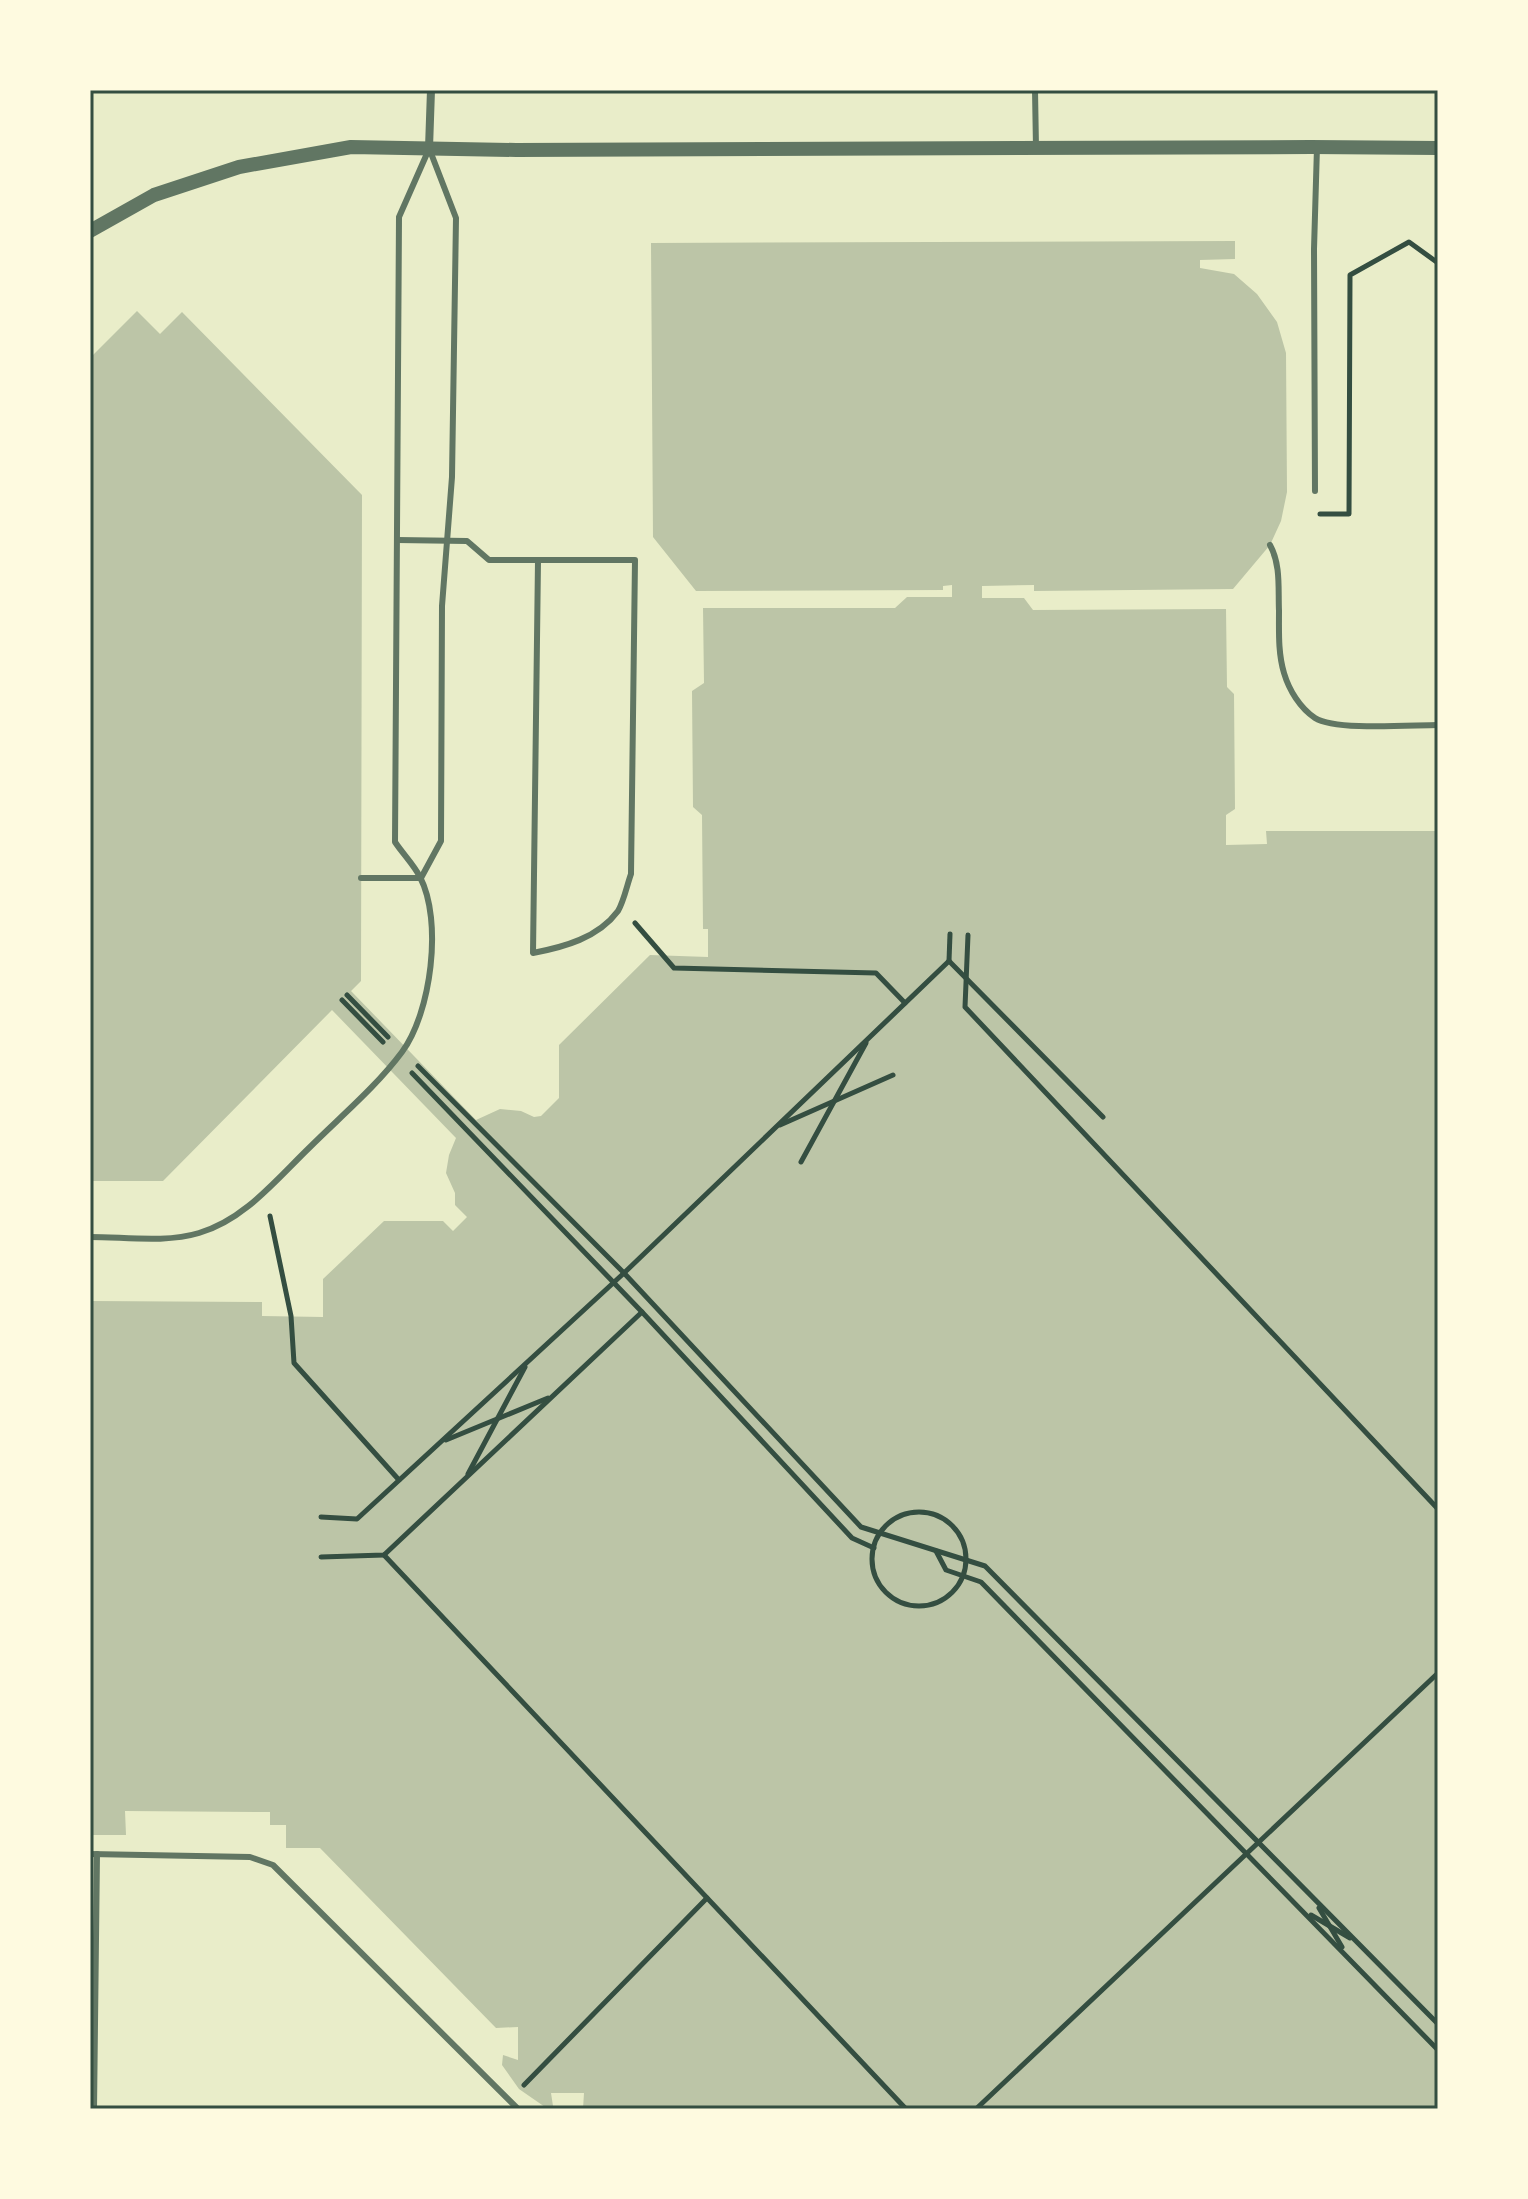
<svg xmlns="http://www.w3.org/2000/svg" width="1528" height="2199" viewBox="0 0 1528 2199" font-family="'Source Serif 4',serif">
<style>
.building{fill:#bcc5a7}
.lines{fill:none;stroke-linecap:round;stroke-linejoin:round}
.path{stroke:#344e41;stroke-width:5}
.service{stroke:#617663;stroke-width:6}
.minor{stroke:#617663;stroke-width:8}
.tertiary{stroke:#617663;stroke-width:14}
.neatline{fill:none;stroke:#344e41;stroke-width:3}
</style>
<rect width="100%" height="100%" fill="#e9edc9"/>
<path class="building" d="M1235 241V259L1200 260V268L1234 274 1257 294 1277 322 1286 353 1287 492 1281 521 1270 545 1233 589 1034 591V585L982 586V598H1024L1033 610 1226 609 1227 687 1234 694 1235 809 1226 815V845L1267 844 1266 831H1438V2109H583L584 2093H551L553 2106 545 2107 519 2089 502 2065 503 2055 518 2060V2027L496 2028 320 1848H286V1825H270V1812L125 1811 126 1835H90V1301L262 1302V1316L323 1317V1279L384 1221H443L453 1231 467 1217 455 1205V1193L446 1173 449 1155 456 1138 332 1010 163 1181H90V358L137 311 160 334 182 312 362 495 361 981 351 991 476 1120 500 1109 521 1111 534 1117 541 1116 559 1098V1045L650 955 708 957V929H703L702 815 693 807 692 691 704 683 703 608H895L907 597H952V585L943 586V590L696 591 653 537 651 243Z"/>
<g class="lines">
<g class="path">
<path d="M1320 514H1349L1350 275 1409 242 1438 263"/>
<path d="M635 923 674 968 876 973 905 1003"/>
<path d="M968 935 965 1007 1438 1509"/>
<path d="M949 961 1103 1117"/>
<path d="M949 961 950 934"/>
<path d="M347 995 388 1037"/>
<path d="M342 1000 383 1042"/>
<path d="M418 1066 624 1273 861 1527 985 1566 1438 2024"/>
<path d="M412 1073 642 1312 852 1538 874 1548"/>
<path d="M780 1125 893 1075"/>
<path d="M801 1162 866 1043"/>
<path d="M270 1216 291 1316 294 1363 399 1480"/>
<path d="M446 1440 548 1398"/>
<path d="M468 1474 525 1367"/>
<circle cx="919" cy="1559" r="47"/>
<path d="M321 1517 357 1519 624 1273 949 961"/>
<path d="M936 1551 946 1570 981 1582 1438 2050"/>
<path d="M384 1555 906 2109"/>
<path d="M321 1557 384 1555 642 1312"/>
<path d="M1319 1908 1342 1947"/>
<path d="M1311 1915 1350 1938"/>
<path d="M524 2085 707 1898"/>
<path d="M976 2109 1438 1673"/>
</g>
<g class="service">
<path d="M1035 90 1036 148"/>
<path d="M1315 491 1314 249 1317 147"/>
<path d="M397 540 467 541 489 560H635L631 874C627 885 624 901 618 911 598 938 564 947 533 953L538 561"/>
<path d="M1270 545C1281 565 1278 588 1279 611 1279 632 1278 653 1284 673 1289 690 1300 708 1315 718 1335 731 1411 725 1438 725"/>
<path d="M361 878H421"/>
<path d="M421 878 441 841 442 606 452 477 456 218 429 148"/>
<path d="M90 1237C125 1237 166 1243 199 1233 244 1220 276 1180 309 1148 340 1117 376 1087 402 1052 431 1013 443 921 420 877 414 865 403 854 395 842L399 217 429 149"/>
<path d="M90 1854 250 1857 273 1865 518 2109"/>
<path d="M94 2109 97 1854"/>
</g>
<path class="minor" d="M429 148 431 90"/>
<path class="tertiary" d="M90 231 154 195 239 167 351 147 516 150 1311 147 1438 148"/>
</g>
<rect width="1528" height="2199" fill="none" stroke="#fefae0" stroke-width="184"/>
<rect x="92" y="92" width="1344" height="2015" class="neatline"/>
</svg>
